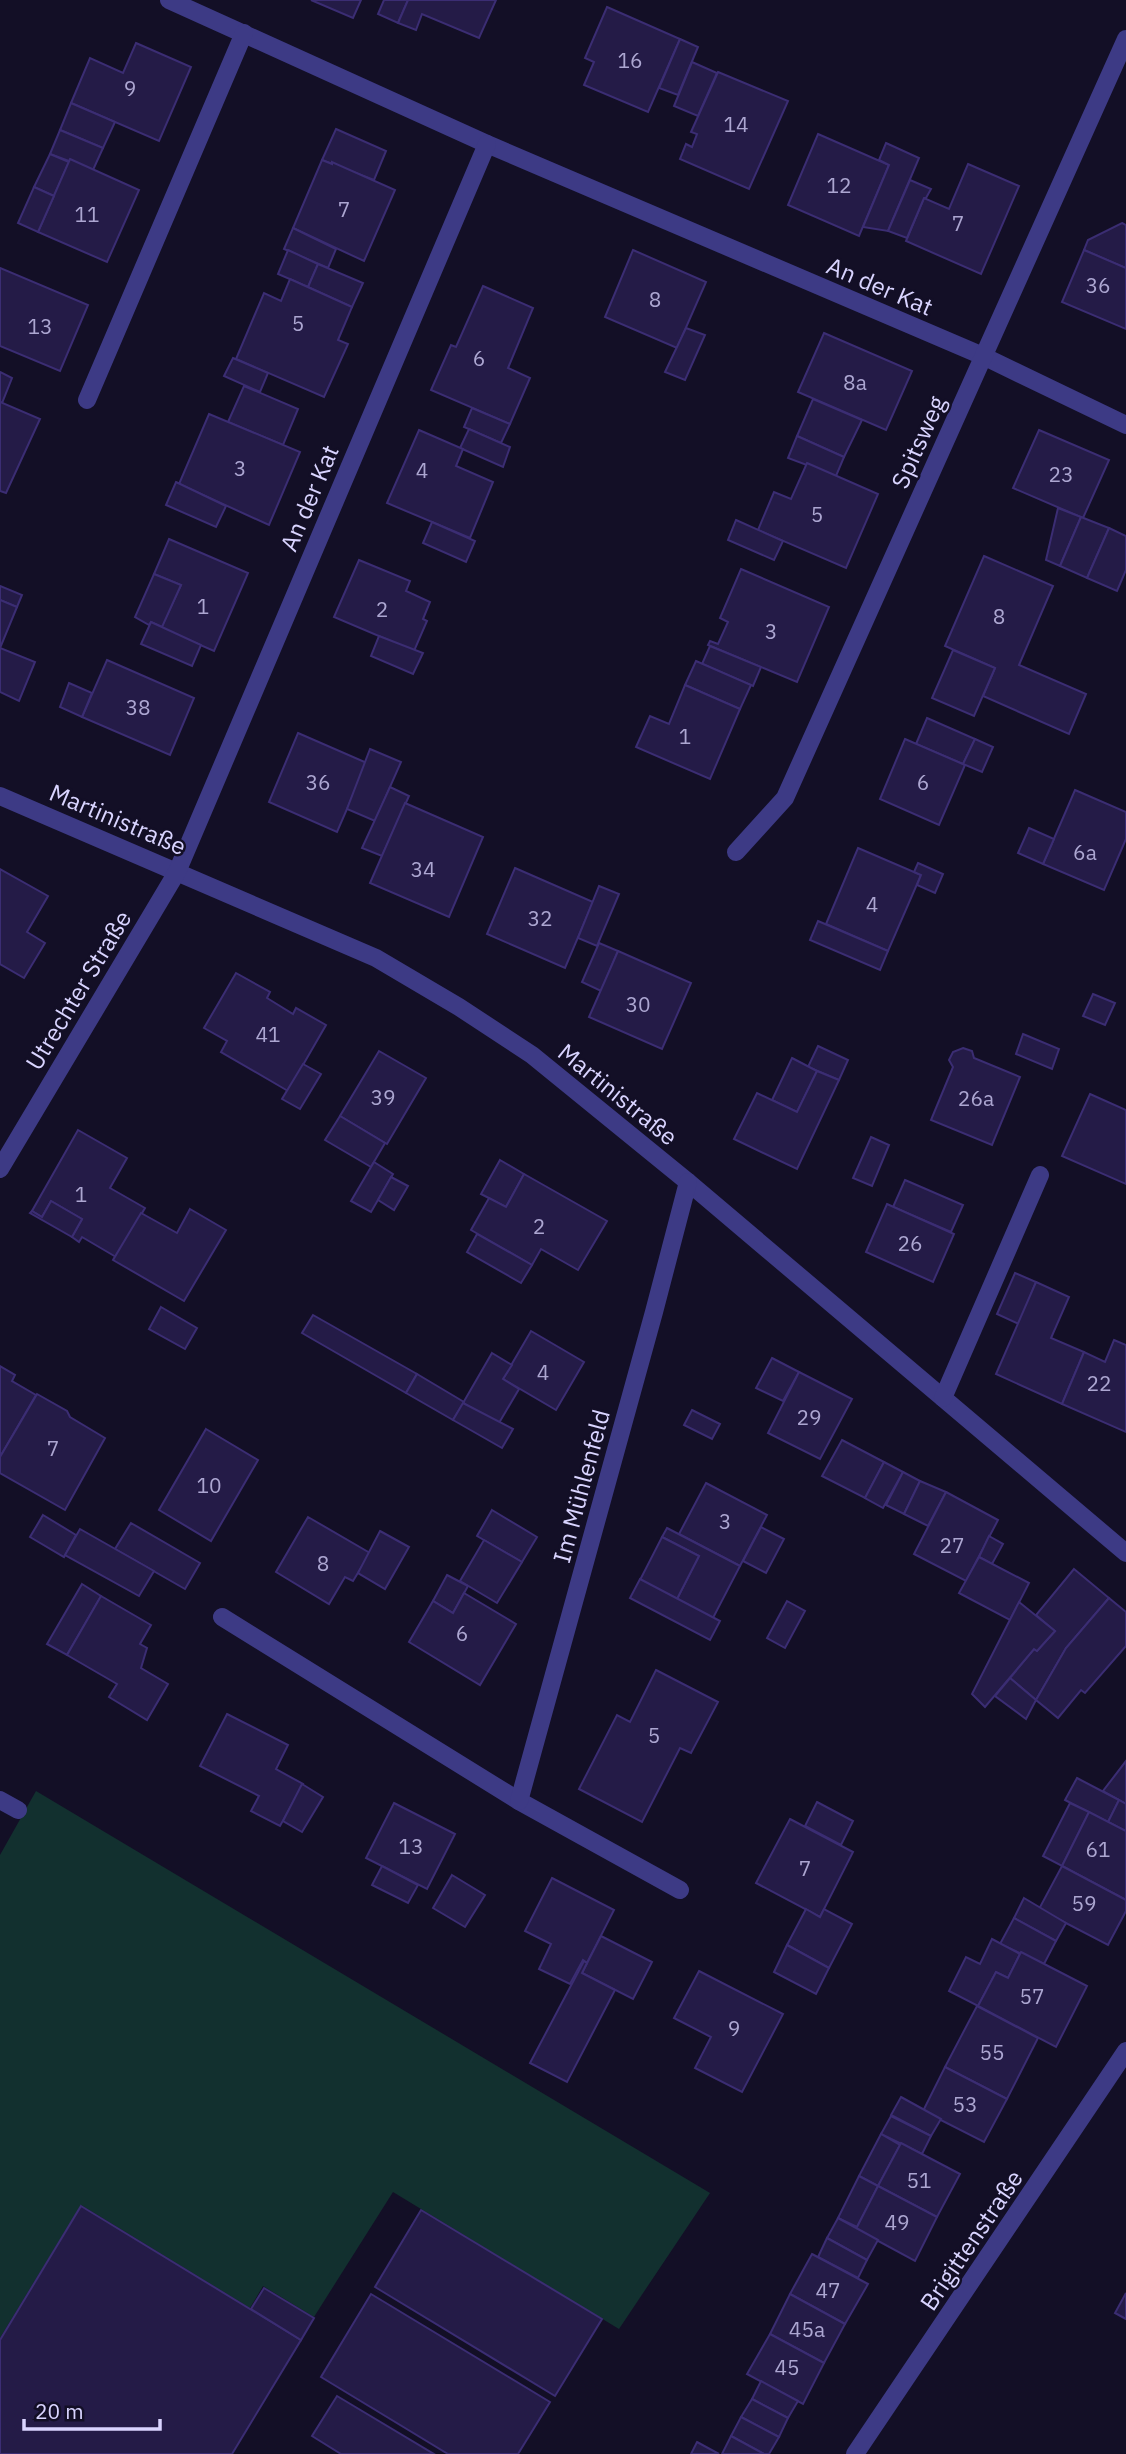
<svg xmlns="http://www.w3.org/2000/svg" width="1126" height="2454" viewBox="0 0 1126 2454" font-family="'IBM Plex Sans',sans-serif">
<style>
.green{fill:#12302f}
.building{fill:#241b47;stroke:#3b2d73;stroke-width:2}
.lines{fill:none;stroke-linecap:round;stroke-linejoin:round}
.minor{stroke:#3d3a85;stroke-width:18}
.labels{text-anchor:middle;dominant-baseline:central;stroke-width:5;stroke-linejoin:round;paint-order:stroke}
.number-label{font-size:21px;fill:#aca6d1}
.street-label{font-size:24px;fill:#d9d4ff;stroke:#130f26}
</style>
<rect width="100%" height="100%" fill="#130f26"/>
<path class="green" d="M36 1791 710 2193 619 2329 393 2192 314 2317 263 2286 250 2308 81 2205 0 2338V1855Z"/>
<g class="building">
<path d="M311 0H361L353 18Z"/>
<path d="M384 0H408L398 23 378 14Z"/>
<path d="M408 0H496L479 38 422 14 416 30 398 23Z"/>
<path d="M607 7 680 39 648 112 584 85 594 62 585 58Z"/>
<path d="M680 39 698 47 678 95 659 88Z"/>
<path d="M136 43 191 67 159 141 71 103 90 58 123 73Z"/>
<path d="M692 62 717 73 698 116 674 106Z"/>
<path d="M718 72 788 101 749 189 680 159 686 144 692 147 697 134 691 132Z"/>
<path d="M71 103 115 122 103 148 60 130Z"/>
<path d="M336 129 386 151 374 180 322 160Z"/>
<path d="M60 130 103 148 93 170 50 154Z"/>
<path d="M818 134 889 165 859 236 788 205Z"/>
<path d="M886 143 919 158 888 231 863 227 889 165 879 160Z"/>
<path d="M50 154 69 162 54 196 34 187Z"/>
<path d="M70 159 139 190 107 262 38 232Z"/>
<path d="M322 160 332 164V162L395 190 364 261 293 228Z"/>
<path d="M968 164 1019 186 981 274 906 241 924 198 949 209Z"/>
<path d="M910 180 931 189 926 198H924L907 238 888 231Z"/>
<path d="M34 187 54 196 38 232 18 223Z"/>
<path d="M1122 223 1126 225V268L1084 250 1088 240Z"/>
<path d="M293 228 336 249 328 268 284 249Z"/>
<path d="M288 250 318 264 308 287 278 274Z"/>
<path d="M633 250 706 282 677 348 605 317Z"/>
<path d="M1084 250 1126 268V329L1062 302Z"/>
<path d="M318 264 363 283 352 307 308 287Z"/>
<path d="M0 268 88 305 60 371 0 346Z"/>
<path d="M290 279 352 307 338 340 348 344 324 397 236 359 264 293 281 301Z"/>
<path d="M483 286 533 308 508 368 530 378 510 424 431 390 451 345 456 347Z"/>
<path d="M686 328 705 335 685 380 665 372Z"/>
<path d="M824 333 912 371 886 430 798 392Z"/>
<path d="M233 358 268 373 260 392 224 376Z"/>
<path d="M0 372 12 378 2 403 0 402Z"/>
<path d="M244 386 298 409 283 445 228 422Z"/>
<path d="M813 399 862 420 844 457 797 436Z"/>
<path d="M0 402 40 419 6 493 0 491Z"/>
<path d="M472 408 510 424 501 443 464 427Z"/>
<path d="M209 414 300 452 269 525 179 484Z"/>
<path d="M469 429 510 447 503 467 460 448Z"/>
<path d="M419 430 463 449 456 466 493 482 470 538 387 503Z"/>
<path d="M1039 430 1109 460 1083 518 1013 488Z"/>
<path d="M797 436 844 457 836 476 788 458Z"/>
<path d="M807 463 878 494 846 568 758 530 774 492 791 499Z"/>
<path d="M176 482 226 506 216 527 166 505Z"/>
<path d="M1058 508 1081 517 1060 566 1046 560Z"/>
<path d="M1081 517 1109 528 1087 578 1060 566Z"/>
<path d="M736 520 783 541 774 560 728 540Z"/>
<path d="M432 522 475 541 466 562 423 543Z"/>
<path d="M1109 528 1126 536V570L1117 591 1087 578Z"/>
<path d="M169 539 248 573 214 651 161 628 181 585 154 574Z"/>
<path d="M984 556 1053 586 1019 665 1086 694 1069 734 983 696 995 668 945 646Z"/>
<path d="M359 560 410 581 406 591 430 602 423 619 427 621 414 651 334 617Z"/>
<path d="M741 569 829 607 797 682 708 645 710 641 718 644 728 622 720 618Z"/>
<path d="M154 574 181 585 162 627 151 622 149 625 135 617Z"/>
<path d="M0 586 22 595 17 607 0 600Z"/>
<path d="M0 600 17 607 0 648Z"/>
<path d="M151 622 201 645 192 666 141 644Z"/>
<path d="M379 636 423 653 413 674 371 656Z"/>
<path d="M710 646 761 667 753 686 702 664Z"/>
<path d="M0 648 35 662 19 701 0 692Z"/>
<path d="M953 650 995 668 974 716 932 698Z"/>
<path d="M107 660 194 698 170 755 82 717Z"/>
<path d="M696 661 751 685 740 709 685 685Z"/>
<path d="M69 683 92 693 82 717 60 707Z"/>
<path d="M685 685 740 709 710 779 636 747 650 716 669 724Z"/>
<path d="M927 718 975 739 963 764 916 744Z"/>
<path d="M298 733 367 763 337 832 269 802Z"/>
<path d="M905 739 965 765 939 825 880 799Z"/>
<path d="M975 739 993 747 982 772 963 764Z"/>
<path d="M370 749 401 762 375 821 347 809Z"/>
<path d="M390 787 409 796 382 856 362 848Z"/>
<path d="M1075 790 1126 812V839L1104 890 1043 864Z"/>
<path d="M405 803 483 837 449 917 370 883Z"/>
<path d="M1029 828 1054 839 1043 864 1018 853Z"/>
<path d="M858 848 921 875 888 951 826 924Z"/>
<path d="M918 863 943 874 935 893 917 885 921 875 914 872Z"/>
<path d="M515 868 593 902 565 968 487 934Z"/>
<path d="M0 869 48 896 27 932 45 943 24 978 0 964Z"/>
<path d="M599 886 619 894 597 946 578 938Z"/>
<path d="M818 921 888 951 880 970 810 940Z"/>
<path d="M599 943 618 951 601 991 582 982Z"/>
<path d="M618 951 691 983 662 1049 589 1017Z"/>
<path d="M236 973 270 992 267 998 293 1014 296 1008 326 1025 288 1091 221 1052 227 1041 204 1028Z"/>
<path d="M1093 994 1115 1003 1105 1025 1083 1016Z"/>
<path d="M1023 1034 1059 1049 1052 1069 1016 1054Z"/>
<path d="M818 1046 848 1060 839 1080 808 1067Z"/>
<path d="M963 1048 972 1051 974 1058 1020 1077 992 1145 931 1120 953 1067 949 1060 953 1052Z"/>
<path d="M379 1051 426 1078 387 1144 340 1116Z"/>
<path d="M792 1058 817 1071 797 1112 772 1100Z"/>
<path d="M303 1064 321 1074 300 1109 282 1099Z"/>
<path d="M817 1071 839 1080 797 1169 734 1139 757 1093 797 1112Z"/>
<path d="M1090 1094 1126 1110V1184L1062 1156Z"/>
<path d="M340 1116 385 1143 371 1167 325 1140Z"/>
<path d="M78 1130 127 1158 110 1188 145 1208 116 1257 82 1237 79 1242 72 1237 82 1219 51 1201 42 1217 32 1211Z"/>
<path d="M871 1137 889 1145 872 1186 853 1178Z"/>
<path d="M500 1160 524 1174 506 1207 481 1194Z"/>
<path d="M374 1162 393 1174 371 1212 351 1201Z"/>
<path d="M524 1174 607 1221 578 1270 541 1249 532 1265 471 1230 489 1198 506 1207Z"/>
<path d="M391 1177 408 1186 394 1210 378 1200Z"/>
<path d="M905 1180 963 1205 951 1232 893 1207Z"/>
<path d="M51 1201 82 1219 72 1237 30 1213 32 1211 42 1217Z"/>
<path d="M887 1204 954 1234 933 1282 866 1252Z"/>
<path d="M190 1209 226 1230 184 1301 113 1260 141 1213 177 1233Z"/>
<path d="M477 1234 532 1265 521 1283 467 1252Z"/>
<path d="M1015 1273 1036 1282 1019 1324 997 1314Z"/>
<path d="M1036 1282 1069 1297 1051 1338 1084 1352 1062 1404 996 1374Z"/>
<path d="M161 1307 197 1328 185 1349 149 1329Z"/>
<path d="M313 1315 417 1374 406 1393 302 1333Z"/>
<path d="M531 1331 584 1362 556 1410 503 1379Z"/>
<path d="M1114 1340 1126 1345V1432L1062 1404 1084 1352 1105 1362Z"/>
<path d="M492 1353 512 1365 503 1379 519 1389 499 1423 463 1403Z"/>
<path d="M772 1358 799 1372 783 1401 756 1388Z"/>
<path d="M0 1366 15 1375 12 1381 36 1395 0 1457Z"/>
<path d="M799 1372 852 1399 820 1459 768 1433Z"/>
<path d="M417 1374 464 1402 453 1420 406 1393Z"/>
<path d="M37 1394 67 1411 70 1417 105 1438 65 1510 0 1473V1457Z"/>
<path d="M463 1403 513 1429 502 1448 453 1420Z"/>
<path d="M692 1410 720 1424 712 1439 684 1425Z"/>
<path d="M206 1429 258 1460 211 1541 159 1510Z"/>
<path d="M842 1440 884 1462 865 1498 822 1476Z"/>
<path d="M884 1462 903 1472 883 1508 865 1498Z"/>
<path d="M903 1472 920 1481 904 1514 886 1505Z"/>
<path d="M920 1481 946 1492 928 1526 904 1514Z"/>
<path d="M706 1483 767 1515 740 1566 679 1534Z"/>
<path d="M946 1492 998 1520 966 1581 914 1554Z"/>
<path d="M492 1510 537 1537 522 1562 477 1536Z"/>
<path d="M43 1515 76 1535 64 1557 30 1537Z"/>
<path d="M308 1517 370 1553 353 1581 345 1577 329 1604 276 1572Z"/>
<path d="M131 1523 200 1563 185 1589 115 1549Z"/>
<path d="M761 1527 784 1539 766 1573 743 1561Z"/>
<path d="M667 1528 740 1566 713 1618 677 1599 699 1556 662 1537Z"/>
<path d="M80 1529 154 1571 139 1596 65 1555Z"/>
<path d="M380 1531 409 1547 385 1589 358 1573Z"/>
<path d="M989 1536 1003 1544 992 1564 979 1557Z"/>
<path d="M662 1537 699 1556 677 1599 640 1580Z"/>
<path d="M484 1540 522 1562 497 1603 460 1581Z"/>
<path d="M979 1557 1029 1583 1010 1620 959 1593Z"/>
<path d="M1074 1569 1109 1598 1066 1648 1036 1700 1010 1678 1034 1649 1037 1651 1055 1631 1036 1615Z"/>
<path d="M447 1575 468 1586 453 1613 433 1601Z"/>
<path d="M640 1579 720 1621 710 1640 630 1598Z"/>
<path d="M82 1584 101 1596 67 1655 47 1644Z"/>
<path d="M464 1593 516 1624 480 1685 409 1642 433 1601 453 1613Z"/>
<path d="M101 1596 151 1625 140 1644 147 1648 141 1668 168 1684 147 1720 109 1697 117 1684 67 1655Z"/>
<path d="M1109 1598 1126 1612V1646L1085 1693 1081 1690 1058 1718 1036 1700 1066 1648Z"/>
<path d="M787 1601 805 1611 785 1648 767 1638Z"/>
<path d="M1019 1602 1055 1631 1037 1651 1034 1649 985 1707 972 1694Z"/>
<path d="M656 1670 718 1702 691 1753 680 1748 642 1822 579 1789 617 1715 630 1722Z"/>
<path d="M1010 1678 1036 1700 1026 1719 995 1696Z"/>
<path d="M227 1714 288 1745 276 1769 303 1784 280 1826 251 1811 259 1796 200 1766Z"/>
<path d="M1126 1761V1804L1103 1791Z"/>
<path d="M1077 1778 1119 1800 1108 1822 1065 1800Z"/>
<path d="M302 1784 323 1797 302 1832 283 1821Z"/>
<path d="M1119 1800 1126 1804V1831L1108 1822Z"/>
<path d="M817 1802 853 1821 841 1845 805 1826Z"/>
<path d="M394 1803 455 1834 427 1889 366 1858Z"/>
<path d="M1070 1803 1089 1812 1062 1866 1043 1856Z"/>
<path d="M1089 1812 1126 1831V1900L1062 1866Z"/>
<path d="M790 1819 853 1852 820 1917 756 1883Z"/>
<path d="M382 1866 418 1885 408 1903 372 1885Z"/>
<path d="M1062 1866 1126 1900V1911L1108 1945 1039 1909Z"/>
<path d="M452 1875 485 1895 465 1927 433 1908Z"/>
<path d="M552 1878 614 1910 587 1963 583 1960 570 1984 539 1969 551 1944 525 1931Z"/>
<path d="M1024 1898 1066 1923 1056 1941 1014 1918Z"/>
<path d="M806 1909 820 1917 824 1909 852 1924 829 1968 787 1945Z"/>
<path d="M1014 1918 1056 1941 1044 1964 1000 1944Z"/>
<path d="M601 1936 652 1962 633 1999 582 1973Z"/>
<path d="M992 1939 1020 1954 1008 1978 996 1972 978 2006 949 1991 966 1957 980 1964Z"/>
<path d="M787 1945 829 1968 816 1994 774 1972Z"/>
<path d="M1021 1952 1087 1986 1056 2047 978 2006 996 1972 1008 1978Z"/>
<path d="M584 1961 587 1963 582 1973 615 1990 567 2082 530 2063Z"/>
<path d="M699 1971 783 2014 742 2092 695 2068 711 2037 674 2018Z"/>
<path d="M977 2006 1038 2038 1007 2099 945 2067Z"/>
<path d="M945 2067 1007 2099 984 2142 923 2111Z"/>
<path d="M901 2097 941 2119 931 2136 891 2115Z"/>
<path d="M891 2116 931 2136 922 2154 881 2134Z"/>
<path d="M881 2134 900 2145 878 2186 859 2176Z"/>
<path d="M901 2143 960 2174 937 2217 878 2186Z"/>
<path d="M859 2176 878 2186 857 2227 838 2218Z"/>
<path d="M878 2186 937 2217 915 2261 856 2229Z"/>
<path d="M81 2206 301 2340 232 2454H0V2340Z"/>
<path d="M421 2210 602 2319 555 2396 375 2287Z"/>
<path d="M838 2218 878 2240 867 2260 827 2238Z"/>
<path d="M827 2238 867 2260 858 2278 818 2257Z"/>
<path d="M812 2254 868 2284 845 2324 790 2294Z"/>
<path d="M264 2288 314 2318 301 2340 251 2309Z"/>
<path d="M1126 2293V2319L1115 2313Z"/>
<path d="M371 2294 550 2402 518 2454H448L321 2377Z"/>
<path d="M790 2294 845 2324 824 2363 770 2334Z"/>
<path d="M770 2334 824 2363 803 2404 747 2374Z"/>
<path d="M761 2381 798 2401 788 2418 752 2399Z"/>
<path d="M337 2396 434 2454H341L312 2436Z"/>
<path d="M752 2399 788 2418 779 2437 741 2417Z"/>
<path d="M741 2417 779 2437 769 2454H764L731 2436Z"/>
<path d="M731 2436 764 2454H722Z"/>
<path d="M697 2442 719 2454H691Z"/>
</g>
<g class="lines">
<g class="minor">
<path d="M169 0 487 144 983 356 1126 425"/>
<path d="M87 400 244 33"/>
<path d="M0 796 376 958 459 1007 532 1055 688 1182 1126 1553"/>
<path d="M736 852 785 798 1126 39"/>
<path d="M0 1169 177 872 487 144"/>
<path d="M943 1398 1040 1175"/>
<path d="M222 1617 519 1801 680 1890"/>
<path d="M0 1800 18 1810"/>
<path d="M519 1801 654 1312 688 1182"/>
<path d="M855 2454 1126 2051"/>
</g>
</g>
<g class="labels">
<g class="number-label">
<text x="630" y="60">16</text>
<text x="130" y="88">9</text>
<text x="736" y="124">14</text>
<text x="839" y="185">12</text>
<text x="344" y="209">7</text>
<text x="87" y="214">11</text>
<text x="958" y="223">7</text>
<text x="1098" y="285">36</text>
<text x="655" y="299">8</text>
<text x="298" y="323">5</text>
<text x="40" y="326">13</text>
<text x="479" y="358">6</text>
<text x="855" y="382">8a</text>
<text x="240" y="468">3</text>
<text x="422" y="470">4</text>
<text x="1061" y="474">23</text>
<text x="817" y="514">5</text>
<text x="203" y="606">1</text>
<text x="382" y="609">2</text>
<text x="999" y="616">8</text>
<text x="771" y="631">3</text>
<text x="138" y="707">38</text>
<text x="685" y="736">1</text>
<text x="318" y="782">36</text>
<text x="923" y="782">6</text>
<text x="1085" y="852">6a</text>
<text x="423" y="869">34</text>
<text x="872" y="904">4</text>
<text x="540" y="918">32</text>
<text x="638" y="1004">30</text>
<text x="268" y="1034">41</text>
<text x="383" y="1097">39</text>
<text x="976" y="1098">26a</text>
<text x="81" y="1194">1</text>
<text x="539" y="1226">2</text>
<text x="910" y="1243">26</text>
<text x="543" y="1372">4</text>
<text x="1099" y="1383">22</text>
<text x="809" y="1417">29</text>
<text x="53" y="1448">7</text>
<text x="209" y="1485">10</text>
<text x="725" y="1521">3</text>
<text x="952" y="1545">27</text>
<text x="323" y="1563">8</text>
<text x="462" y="1633">6</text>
<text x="654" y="1735">5</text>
<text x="411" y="1846">13</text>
<text x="1098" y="1849">61</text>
<text x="805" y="1868">7</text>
<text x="1084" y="1903">59</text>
<text x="1032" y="1996">57</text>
<text x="734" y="2028">9</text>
<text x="992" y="2052">55</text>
<text x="965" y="2104">53</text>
<text x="919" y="2180">51</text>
<text x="897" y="2222">49</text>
<text x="828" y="2290">47</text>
<text x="807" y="2329">45a</text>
<text x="787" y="2367">45</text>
</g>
<g class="street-label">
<text transform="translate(880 286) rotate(23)">An der Kat</text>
<text transform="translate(918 442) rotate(-66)">Spitsweg</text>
<text transform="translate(309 498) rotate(-67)">An der Kat</text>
<text transform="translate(118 819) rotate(23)">Martinistraße</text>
<text transform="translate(78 990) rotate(-59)">Utrechter Straße</text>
<text transform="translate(618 1094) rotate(39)">Martinistraße</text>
<text transform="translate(581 1486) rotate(-75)">Im Mühlenfeld</text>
<text transform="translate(971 2240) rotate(-56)">Brigittenstraße</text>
</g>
</g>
<path d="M24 2419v10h136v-10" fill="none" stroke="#d9d4ff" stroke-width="3.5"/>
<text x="35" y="2419" font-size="21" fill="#d9d4ff" stroke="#130f26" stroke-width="5" paint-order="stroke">20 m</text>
</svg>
